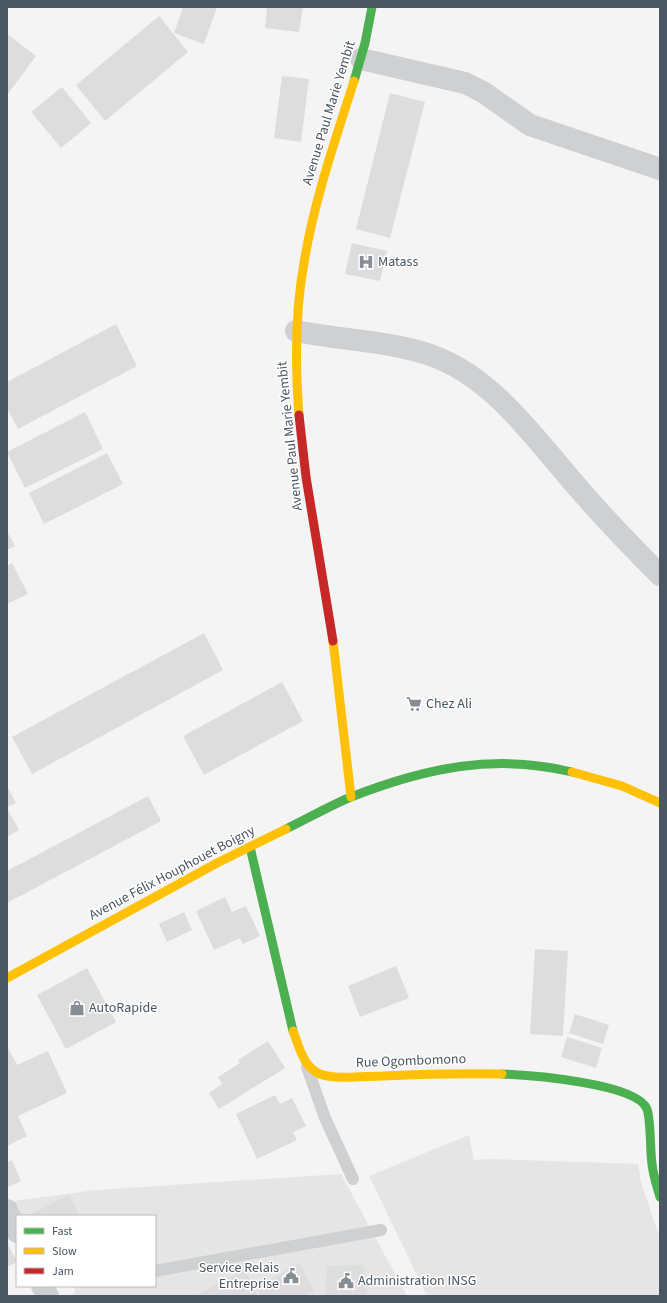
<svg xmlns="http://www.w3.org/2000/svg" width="667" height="1303" viewBox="0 0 667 1303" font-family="'Source Sans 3',sans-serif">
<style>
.education{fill:#e6e5e6}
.building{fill:#ddddde}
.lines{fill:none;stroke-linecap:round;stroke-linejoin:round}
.lane{stroke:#ced0d2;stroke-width:12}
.street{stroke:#ced0d2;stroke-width:22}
.fast{stroke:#4caf50;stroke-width:9}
.slow{stroke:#ffc107;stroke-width:9}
.jam{stroke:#c62828;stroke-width:9}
.labels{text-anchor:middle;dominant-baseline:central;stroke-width:3;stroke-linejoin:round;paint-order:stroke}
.street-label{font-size:14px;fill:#4a5661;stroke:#fff}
.poi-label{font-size:14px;fill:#4a5661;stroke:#fff;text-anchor:start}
</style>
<rect width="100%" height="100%" fill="#f4f4f4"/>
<g class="education">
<path d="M469 1135 474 1160 490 1159 638 1164 641 1182 660 1239V1296H427L369 1176Z"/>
<path d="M341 1174 407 1296H71L75 1291 74 1286H155V1216H19L13 1201 96 1190Z"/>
</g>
<g class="building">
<path d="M183 7H217L204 44 174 33Z"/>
<path d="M267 7H303L299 32 265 28Z"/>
<path d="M159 16 188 52 105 121 76 85Z"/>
<path d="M7 34 36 56 7 95Z"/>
<path d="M282 76 309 79 301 142 274 138Z"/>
<path d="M62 87 91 123 61 148 31 112Z"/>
<path d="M390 93 425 102 390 238 356 229Z"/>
<path d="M352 243 387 251 380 281 345 274Z"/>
<path d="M116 324 137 366 18 429 7 408V382Z"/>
<path d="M85 412 103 449 25 488 7 452Z"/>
<path d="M107 453 123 484 44 524 29 493Z"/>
<path d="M7 531 15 546 7 550Z"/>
<path d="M12 563 28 594 7 604V566Z"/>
<path d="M204 633 223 670 32 774 12 737Z"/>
<path d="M282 682 303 721 204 775 183 736Z"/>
<path d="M7 786 16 803 7 807Z"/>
<path d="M148 796 161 821 7 903V871Z"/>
<path d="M7 808 19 830 7 837Z"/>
<path d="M225 897 232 912 246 906 260 936 243 944 240 938 214 950 196 911Z"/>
<path d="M184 912 192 930 167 942 159 924Z"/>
<path d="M535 949 568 951 563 1036 530 1034Z"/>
<path d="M396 966 409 998 360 1017 348 986Z"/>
<path d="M87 968 116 1022 66 1049 37 995Z"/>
<path d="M575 1014 609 1025 603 1044 569 1033Z"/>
<path d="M567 1037 602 1048 596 1068 561 1057Z"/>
<path d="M268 1041 285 1068 219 1109 209 1093 222 1084 218 1077 240 1063 238 1060Z"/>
<path d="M7 1046 17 1065 48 1051 67 1093 18 1116 27 1136 7 1146Z"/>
<path d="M275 1095 280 1104 292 1098 306 1126 293 1132 297 1140 257 1159 236 1114Z"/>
<path d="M12 1160 21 1181 8 1187 7 1162Z"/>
<path d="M69 1195 80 1216H27Z"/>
<path d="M7 1242 17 1262 7 1267Z"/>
<path d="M299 1263 314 1291 305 1296H261L256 1288Z"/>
<path d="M364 1265 367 1296H325L327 1266Z"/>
<path d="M245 1270 258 1296H195Z"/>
</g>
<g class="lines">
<g class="lane">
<path d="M307 1067 325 1118 353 1179"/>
<path d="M155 1271 381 1230"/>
</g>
<g class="street">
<path d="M361 59 465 83 483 92 530 125 660 169"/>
<path d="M296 331C339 340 393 341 433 356 494 378 537 441 579 489 605 519 632 547 660 575"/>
<path d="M7 1210 17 1232"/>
<path d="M42 1286 48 1296"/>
</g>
<g class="fast">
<path d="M354 81 365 43 372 7"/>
<path d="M286 829C307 819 329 806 351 797 425 768 494 753 572 772"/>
<path d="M250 847 293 1031"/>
<path d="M502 1074C528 1075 637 1083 647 1109 651 1120 650 1151 652 1164 653 1175 657 1186 660 1197"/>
</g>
<g class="slow">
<path d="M299 415C295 364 295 312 304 263 314 201 335 141 354 81"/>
<path d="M333 641 351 797"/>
<path d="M572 772 622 786 660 803"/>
<path d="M7 978 217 863 286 829"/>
<path d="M293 1031C299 1046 303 1067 320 1074 336 1080 365 1076 383 1076 423 1074 462 1073 502 1074"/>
</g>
<path class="jam" d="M299 415 306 477 333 641"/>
</g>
<defs>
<symbol id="hospital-bare" viewBox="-9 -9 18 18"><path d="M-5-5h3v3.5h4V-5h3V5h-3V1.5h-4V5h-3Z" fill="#868d94" stroke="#fff" stroke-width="2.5" paint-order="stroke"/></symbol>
<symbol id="supermarket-bare" viewBox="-9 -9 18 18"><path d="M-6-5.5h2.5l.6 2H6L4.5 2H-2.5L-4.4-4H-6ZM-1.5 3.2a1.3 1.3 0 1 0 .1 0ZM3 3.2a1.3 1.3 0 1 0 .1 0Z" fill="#868d94" stroke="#fff" stroke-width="2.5" paint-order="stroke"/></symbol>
<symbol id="shop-bare" viewBox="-9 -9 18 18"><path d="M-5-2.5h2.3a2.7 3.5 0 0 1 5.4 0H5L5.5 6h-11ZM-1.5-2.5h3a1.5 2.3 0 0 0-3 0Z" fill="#868d94" stroke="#fff" stroke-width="2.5" paint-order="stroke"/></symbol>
<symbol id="civic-bare" viewBox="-9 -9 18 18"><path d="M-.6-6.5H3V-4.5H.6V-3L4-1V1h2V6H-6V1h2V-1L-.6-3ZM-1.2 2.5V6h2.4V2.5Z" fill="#868d94" stroke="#fff" stroke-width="2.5" paint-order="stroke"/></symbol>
</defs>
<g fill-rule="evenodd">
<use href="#hospital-bare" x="355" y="251" width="22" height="22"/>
<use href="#supermarket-bare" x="403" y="693" width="22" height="22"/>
<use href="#shop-bare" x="66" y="997" width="22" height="22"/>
<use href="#civic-bare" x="280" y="1265" width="22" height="22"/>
<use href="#civic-bare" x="335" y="1270" width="22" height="22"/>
</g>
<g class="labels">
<g class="street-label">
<text transform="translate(329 113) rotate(-73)">Avenue Paul Marie Yembit</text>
<text transform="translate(290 436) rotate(-96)">Avenue Paul Marie Yembit</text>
<text transform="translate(172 873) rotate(-28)">Avenue Félix Houphouet Boigny</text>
<text transform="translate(411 1061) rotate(-2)">Rue Ogombomono</text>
</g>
<g class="poi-label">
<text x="378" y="262">Matass</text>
<text x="426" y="704">Chez Ali</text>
<text x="89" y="1008">AutoRapide</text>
<text x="279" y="1268" text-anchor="end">Service Relais<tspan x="279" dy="16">Entreprise</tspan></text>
<text x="358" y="1281">Administration INSG</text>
</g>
</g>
<rect width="667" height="1303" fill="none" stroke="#4a5661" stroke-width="16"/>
<rect x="16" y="1215" width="140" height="72" fill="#ffffff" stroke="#b7bbc0"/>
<rect x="24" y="1228" width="20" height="6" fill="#4caf50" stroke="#b7bbc0"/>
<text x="52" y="1235" font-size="12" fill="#4a5661">Fast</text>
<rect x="24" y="1248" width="20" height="6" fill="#ffc107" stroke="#b7bbc0"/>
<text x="52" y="1255" font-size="12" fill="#4a5661">Slow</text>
<rect x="24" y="1268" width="20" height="6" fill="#c62828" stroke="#b7bbc0"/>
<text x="52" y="1275" font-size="12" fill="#4a5661">Jam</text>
</svg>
